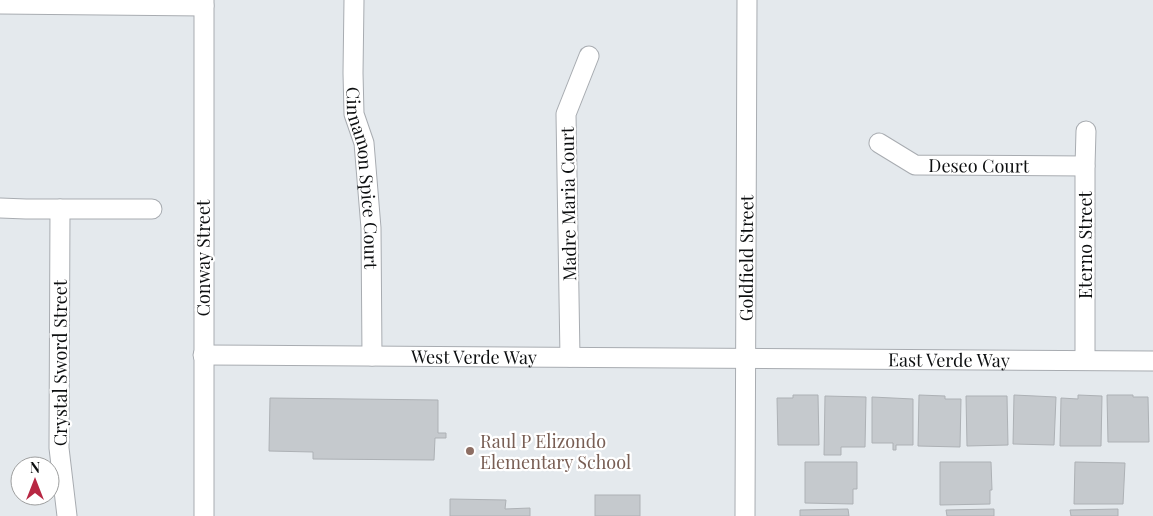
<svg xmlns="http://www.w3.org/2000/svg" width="1153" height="516" viewBox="0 0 1153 516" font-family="'Playfair Display',serif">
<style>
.building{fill:#c5c9cd;stroke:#adb1b5}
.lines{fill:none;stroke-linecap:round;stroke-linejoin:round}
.minor-casing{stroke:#a8acb1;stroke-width:21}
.minor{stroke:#fff;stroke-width:19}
.education-dot{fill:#8d6e63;stroke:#fff;stroke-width:2}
.labels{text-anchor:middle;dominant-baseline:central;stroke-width:4.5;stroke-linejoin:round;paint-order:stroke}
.street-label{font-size:18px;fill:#0d0f10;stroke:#fff}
.education-label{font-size:18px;fill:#785e54;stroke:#fff;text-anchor:start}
</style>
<rect width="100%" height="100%" fill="#e4e9ed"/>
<g class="building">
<path d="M793 395H818L819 445H778L777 398H793Z"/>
<path d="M919 395 945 396V399H961L960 447 918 446Z"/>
<path d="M1014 395 1056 397 1054 445 1013 444Z"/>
<path d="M1078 395 1102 396 1101 446H1060L1061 398 1078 399Z"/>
<path d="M1107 395H1133V397H1148L1149 442H1108Z"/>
<path d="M825 396 866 397 865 447H841V455H824Z"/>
<path d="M966 396H1007L1008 445 967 446Z"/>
<path d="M872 397 913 399V445H896V450H893V443H872Z"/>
<path d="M270 398 438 400V433H446V438H435L434 460 313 459V452L269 451Z"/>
<path d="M805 462H857V489H853V504L805 503Z"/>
<path d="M940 462H991L992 490H990V504L940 505Z"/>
<path d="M1075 462 1125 463 1123 504H1074Z"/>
<rect x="595" y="495" width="45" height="21"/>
<path d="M450 499 506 500 505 509 530 508V516H450Z"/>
<path d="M848 509 849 516H800V510Z"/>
<path d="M994 509V516H947L946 510Z"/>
<path d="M1118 509V516H1071L1070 510Z"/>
</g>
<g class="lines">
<defs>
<g id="minor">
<path id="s1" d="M354 0 353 73 354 114 364 143 371 228 372 356"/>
<path d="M0 4 204 6"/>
<path id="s2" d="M879 143 915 165 1085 166"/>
<path d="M0 208 26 209H152"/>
<path d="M60 209 59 448 67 516"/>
<path id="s3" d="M203 355 1153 361"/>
<path d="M570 357 566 114 589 56"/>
<path d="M1085 360V166L1086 131"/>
<path d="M204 516V0"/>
<path id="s4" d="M745 516 747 0"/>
</g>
</defs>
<use href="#minor" class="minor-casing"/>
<use href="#minor" class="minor"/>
</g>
<circle class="education-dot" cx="470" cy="451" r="5"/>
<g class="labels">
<g class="street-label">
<text stroke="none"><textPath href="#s2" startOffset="106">Deseo Court</textPath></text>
<text stroke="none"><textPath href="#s1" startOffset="179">Cinnamon Spice Court</textPath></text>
<text transform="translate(568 204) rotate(-91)">Madre Maria Court</text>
<text transform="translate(1085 245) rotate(-90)">Eterno Street</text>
<text transform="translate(203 258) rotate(-90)">Conway Street</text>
<text stroke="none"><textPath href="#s4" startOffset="258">Goldfield Street</textPath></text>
<text stroke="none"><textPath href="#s3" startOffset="271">West Verde Way</textPath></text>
<text stroke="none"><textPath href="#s3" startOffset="746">East Verde Way</textPath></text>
<text transform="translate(60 363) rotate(-90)">Crystal Sword Street</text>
</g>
<g class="education-label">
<text x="480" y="441">Raul P Elizondo<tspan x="480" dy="21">Elementary School</tspan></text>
</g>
</g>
<g transform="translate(35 481)"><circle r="24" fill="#ffffff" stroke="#9e9f9f"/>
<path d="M0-4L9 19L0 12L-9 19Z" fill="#b82743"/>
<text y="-8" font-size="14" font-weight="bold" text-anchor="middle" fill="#0d0f10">N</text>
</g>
</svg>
